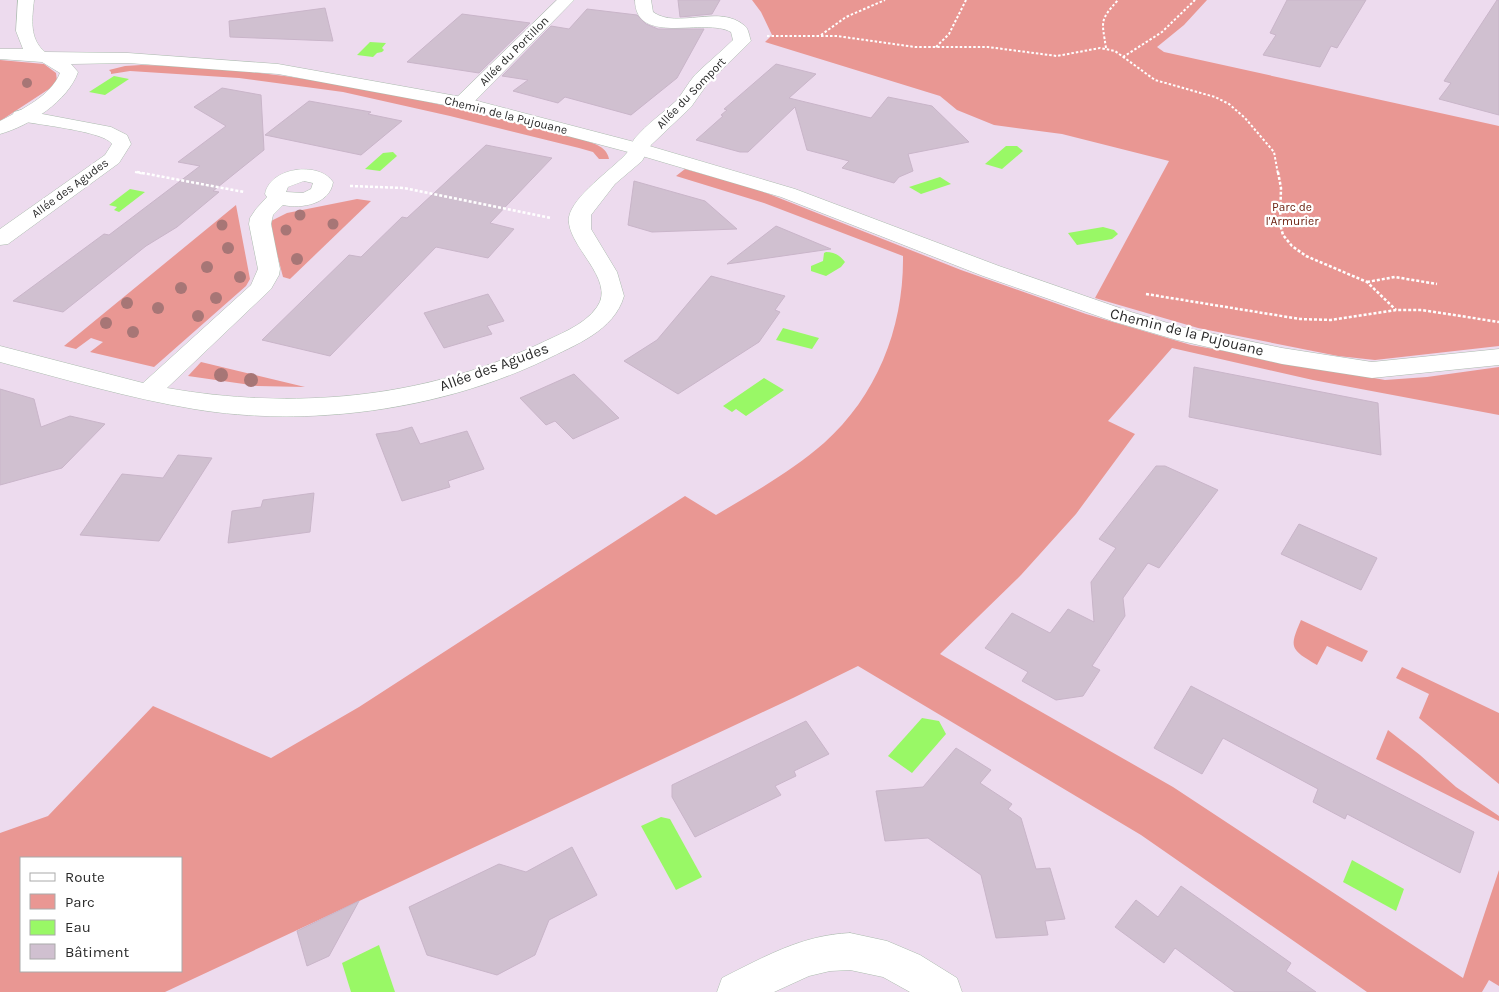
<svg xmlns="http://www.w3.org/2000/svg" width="1499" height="992" viewBox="0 0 1499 992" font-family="Karla,sans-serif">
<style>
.green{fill:#e99793;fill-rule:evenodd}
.water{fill:#99f866}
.building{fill:#d0c0d0;stroke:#c9b5c9}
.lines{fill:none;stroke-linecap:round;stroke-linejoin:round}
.minor-casing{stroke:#acbcaf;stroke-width:1}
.tertiary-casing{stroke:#acbcaf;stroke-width:1}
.path-far1{stroke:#fff;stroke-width:2;stroke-dasharray:2.5 2;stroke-linecap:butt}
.path{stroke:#fff;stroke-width:2.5;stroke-dasharray:3 2;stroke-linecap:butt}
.minor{fill:#fff;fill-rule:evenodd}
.tertiary{fill:#fff;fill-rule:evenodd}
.tree{fill:#a77676}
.labels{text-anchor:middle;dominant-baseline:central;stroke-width:4.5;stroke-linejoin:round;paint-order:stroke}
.far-street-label{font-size:12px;fill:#2b2b2b;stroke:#fff}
.far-park-label{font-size:12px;fill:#6e2414;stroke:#fff}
.street-label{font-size:15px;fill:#2b2b2b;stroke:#fff}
</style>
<rect width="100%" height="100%" fill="#eddbee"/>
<g class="green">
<path d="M752 0H1207L1184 25 1157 47 1164 52 1499 126V346L1375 360 1338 356 1198 328 1095 298 1169 161 1062 134 994 125 957 110 940 96 765 42 772 35 761 12Z"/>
<path d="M0 60 44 64 56 73 57 81 49 89 0 121Z"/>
<path d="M141 65C291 67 439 102 584 140 595 144 607 147 609 159H599L593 152 579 148 450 116 343 92 239 78 130 71 111 74V72L109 70 125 66Z"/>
<path d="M685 169 759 190 961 270 1086 314 1191 345 1385 380 1427 377 1499 367V415L1313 380 1172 348 1108 421 1135 434 1076 514 1021 575 940 654 1173 787 1463 978 1499 870V986L1489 980 1482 992H1367L1141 835 858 666 793 698 165 992H0V833L48 816 153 706 271 758 359 707 685 496 716 515C753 493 792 471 824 443 877 396 904 327 903 256L764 203 676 176ZM21 858H181V971H21Z"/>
<path d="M357 199 371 201 290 279 283 277 274 242 271 221 287 213Z"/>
<path d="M236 205 250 279 246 286 154 367 90 352 103 342 91 338 76 349 64 346Z"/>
<path d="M201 362 305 387 257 386 188 376Z"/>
<path d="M1301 620 1368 651 1362 662 1327 646 1317 665C1290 649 1289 648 1301 620Z"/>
<path d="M1402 667 1499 713V784L1419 718 1429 694 1396 678Z"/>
<path d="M1388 730 1420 755 1456 787 1499 816V821L1376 759Z"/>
</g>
<g class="water">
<path d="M370 42 386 43 382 48 384 50 382 52 377 53 373 57 357 55Z"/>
<path d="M114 76 129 79 105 95 89 92Z"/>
<path d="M1006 146H1017L1023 151 1002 169 985 164Z"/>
<path d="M393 152 397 156 380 171 365 169 383 153Z"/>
<path d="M940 177 951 184 921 194 909 187Z"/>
<path d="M130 189 145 192 119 212 114 210 117 207 109 205Z"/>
<path d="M1103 227 1114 230 1118 234 1112 239 1077 245 1068 233Z"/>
<path d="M826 252C834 252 840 255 845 262L841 267 826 276 811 271V266L823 261 824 253Z"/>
<path d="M783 328 819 338 812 349 776 340Z"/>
<path d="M764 378 784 390 746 416 736 409 732 412 723 406Z"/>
<path d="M922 718 939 721 946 734 912 773 888 756Z"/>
<path d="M661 817 670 819 702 877 676 890 641 826Z"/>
<path d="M1352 860 1404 889 1396 911 1343 882Z"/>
<path d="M379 945 395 992H351L342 963Z"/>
</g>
<g class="building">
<path d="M678 0H720L712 14 680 17Z"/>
<path d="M1287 0H1366L1337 48 1331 46 1320 67 1263 55 1276 35 1270 33Z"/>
<path d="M1497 0H1499V115L1439 99 1451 83 1444 81Z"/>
<path d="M325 8 333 41 230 37 229 21Z"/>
<path d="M587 9 637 15 646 24 658 29H704L677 78 631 115 565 97 558 103 513 91 528 80 502 76 551 26 569 29Z"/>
<path d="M462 14 530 23 479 73 407 62Z"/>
<path d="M776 64 816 74 789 98 871 118 888 97 932 106 969 142 908 154 913 171 899 177 894 183 842 168 849 161 807 150 795 107 748 152H740L696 140 723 116 721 115 727 110 724 109Z"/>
<path d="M222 88 261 95 264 150 213 191 219 192 177 227 146 246 63 312 13 301 104 234 109 235 200 166 178 162 226 126 194 107Z"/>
<path d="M309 101 371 112 368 114 402 121 361 155 265 135Z"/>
<path d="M486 145 552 158 490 223 514 229 488 258 436 247 330 356 262 340 349 255 361 257 402 217 407 218Z"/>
<path d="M634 181 705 201 737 229 652 232 628 225Z"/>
<path d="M776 226 831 249 727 264Z"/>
<path d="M711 276 785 296 775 310 780 312 759 342 678 394 624 361 657 340Z"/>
<path d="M488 294 504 321 487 326 492 334 444 348 424 313Z"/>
<path d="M1194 367 1378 403 1381 455 1189 417Z"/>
<path d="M574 374 619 418 573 439 555 421 546 425 520 398Z"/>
<path d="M0 389 34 399 41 427 70 416 105 424 62 468 0 485Z"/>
<path d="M412 427 420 444 467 431 484 469 448 481 450 487 402 501 376 434 398 431Z"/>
<path d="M178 455 212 458 159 541 80 535 122 474 163 478Z"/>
<path d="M1156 466H1165L1218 490 1159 568 1148 563 1123 598 1125 616 1092 666 1100 670 1083 696 1056 700 1022 681 1028 672 985 648 1012 613 1050 633 1068 609 1094 622 1091 582 1116 548 1099 539Z"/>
<path d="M314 493 310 532 228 543 232 511 261 507 263 500Z"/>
<path d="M1299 524 1377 558 1361 590 1281 554Z"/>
<path d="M1191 686 1474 832 1460 873 1347 814 1345 819 1313 802 1318 789 1223 738 1202 774 1154 748Z"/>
<path d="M806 721 829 754 794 771 796 776 775 786 781 795 695 837 672 797V785Z"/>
<path d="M956 748 991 770 980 783 1012 804 1008 809 1021 818 1036 869 1050 868 1065 919 1045 921 1048 935 996 938 981 875 928 838 885 841 876 791 923 787Z"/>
<path d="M572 847 597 895 549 920 535 955 497 975 427 955 409 907 499 864 526 872Z"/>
<path d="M1181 886 1291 963 1286 971 1316 992H1235L1175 948 1164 963 1115 927 1136 900 1158 917Z"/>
<path d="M359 901 329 956 307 966 297 931Z"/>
</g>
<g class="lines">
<defs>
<g id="minor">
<path d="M557 0H574L469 107 462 109 455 107 453 103 455 99Z"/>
<path d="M635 0H651L653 12C678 30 719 3 745 26 749 30 749 36 751 41L708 83 691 107 651 145 642 161 615 184 591 215V229L617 272 624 296C614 331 575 345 545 360 440 410 308 428 194 409 128 398 64 379 0 362V346L143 383 251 285 258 269 249 224 250 218 256 209 267 197 265 194C270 167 319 161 333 182 330 204 302 209 283 205L273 215 271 224 280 269 279 275 271 289 167 388C292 410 421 399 537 345 557 335 584 326 597 307 617 279 565 245 569 217 573 196 611 170 625 155 630 151 631 143 635 138 647 124 663 113 676 101 683 93 688 83 695 75 707 63 721 52 733 40L731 32C705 17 635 47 635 0ZM304 181 313 183 311 189 303 193 286 192 288 187Z"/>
<path d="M21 110 111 127 127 135 131 144 119 163 8 244 0 245V229L105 155 112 144C105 131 32 124 14 120L12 116 14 112Z"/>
<path d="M850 933 887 941 920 955 957 978 962 992H910L883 977 850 970 830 971 809 976 774 992H717L722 978C764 957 802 935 850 933Z"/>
</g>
<path id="tertiary" d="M18 0H34C32 19 29 39 45 52L128 53 278 64 462 97 646 145 795 189 999 266 1131 312 1181 327 1282 348 1372 362 1499 349V365L1372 378 1282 364 1177 340 1115 322 983 276 781 197 632 153 461 108 278 74 128 63 71 64 78 72C68 101 29 126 0 134V121C21 110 51 96 60 73L42 62 0 59V49H23L16 31Z"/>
</defs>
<use href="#minor" class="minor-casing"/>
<use href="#tertiary" class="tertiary-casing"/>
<g class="path-far1">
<path d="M821 35 846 17 885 0"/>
<path d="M767 36H837L915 47H988L1057 56 1100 48 1115 51 1155 80 1215 97 1229 104 1245 118 1274 152 1278 174"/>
<path d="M936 47 949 34 966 0"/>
<path d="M1106 48C1102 21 1099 21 1118 0"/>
<path d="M1123 57 1162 32 1195 0"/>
<path d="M135 172 144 174"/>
</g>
<g class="path">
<path d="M137 172 244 192"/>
<path d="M1278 172 1281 188 1280 224 1283 235 1292 246 1306 256 1367 282 1396 310"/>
<path d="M350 186 404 188 551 218"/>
<path d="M1367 282 1395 277 1437 284"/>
<path d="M1146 294 1300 319 1331 320 1396 310H1422L1499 322"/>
</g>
<use href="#minor" class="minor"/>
<use href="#tertiary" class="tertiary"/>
</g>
<g class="tree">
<circle cx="27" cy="83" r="5"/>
<circle cx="300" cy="215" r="5.5"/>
<circle cx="333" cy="224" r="5.5"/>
<circle cx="222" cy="225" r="5.5"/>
<circle cx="286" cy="230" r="5.5"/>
<circle cx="228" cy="248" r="6"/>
<circle cx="297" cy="259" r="6"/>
<circle cx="207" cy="267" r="6"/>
<circle cx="240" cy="277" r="6"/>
<circle cx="181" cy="288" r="6"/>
<circle cx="216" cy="298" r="6"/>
<circle cx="127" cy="303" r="6"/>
<circle cx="158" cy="308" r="6"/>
<circle cx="198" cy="316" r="6"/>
<circle cx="106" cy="323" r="6"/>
<circle cx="133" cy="332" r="6"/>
<circle cx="221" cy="375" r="7"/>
<circle cx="251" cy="380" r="7"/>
</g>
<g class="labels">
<g class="far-street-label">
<text transform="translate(514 51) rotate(-45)">Allée du Portillon</text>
<text transform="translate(691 93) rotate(-46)">Allée du Somport</text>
<text transform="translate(506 115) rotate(14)">Chemin de la Pujouane</text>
<text transform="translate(70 188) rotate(-36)">Allée des Agudes</text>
</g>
<g class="far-park-label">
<text x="1292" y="207">Parc de<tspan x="1292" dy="14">l'Armurier</tspan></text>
</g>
<g class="street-label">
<text transform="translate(1187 332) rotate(14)">Chemin de la Pujouane</text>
<text transform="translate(494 367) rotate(-20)">Allée des Agudes</text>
</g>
</g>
<rect x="20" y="857" width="162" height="115" fill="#ffffff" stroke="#aaaaaa"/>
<rect x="30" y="873" width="25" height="8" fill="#ffffff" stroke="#aaaaaa"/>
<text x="65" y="882" font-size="15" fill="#2b2b2b">Route</text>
<rect x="30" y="894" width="25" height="15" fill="#e99793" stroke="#aaaaaa"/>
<text x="65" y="907" font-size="15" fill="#2b2b2b">Parc</text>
<rect x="30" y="920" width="25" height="15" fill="#99f866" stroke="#aaaaaa"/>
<text x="65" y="932" font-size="15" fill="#2b2b2b">Eau</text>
<rect x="30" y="944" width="25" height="15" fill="#d0c0d0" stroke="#aaaaaa"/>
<text x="65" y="957" font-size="15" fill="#2b2b2b">Bâtiment</text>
</svg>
